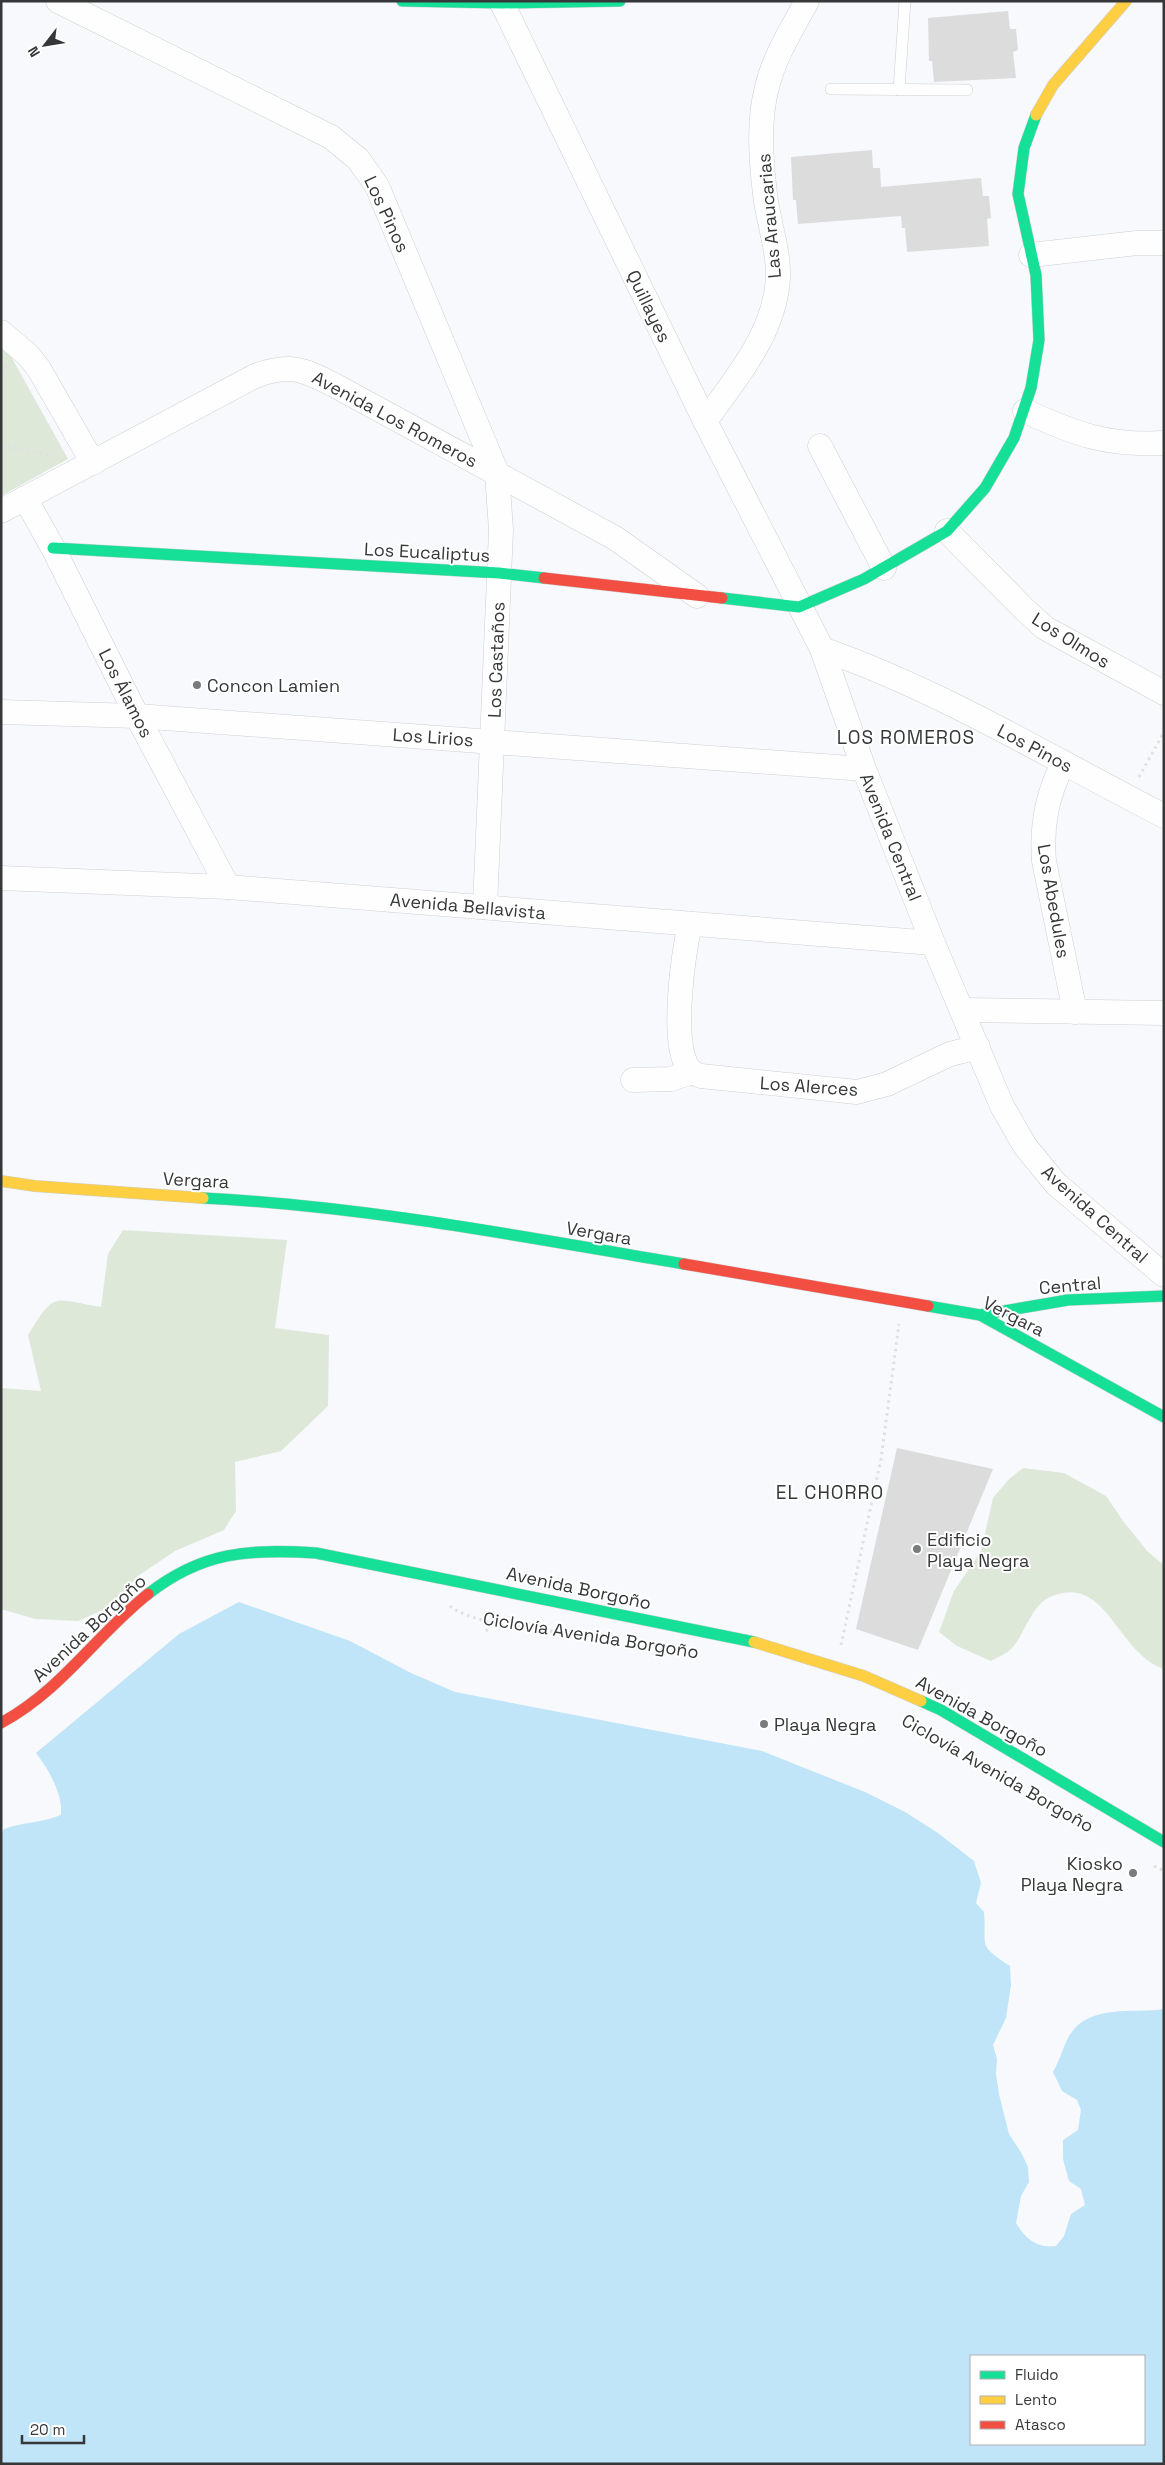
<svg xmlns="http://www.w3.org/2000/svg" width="1165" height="2465" viewBox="0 0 1165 2465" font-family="'Space Grotesk',sans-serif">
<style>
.green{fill:#dee8d9}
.water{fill:#c0e5f8;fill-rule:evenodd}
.building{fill:#dddcdd}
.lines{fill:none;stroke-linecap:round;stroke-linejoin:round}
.lane-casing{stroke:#cecfd1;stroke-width:12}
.street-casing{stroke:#cecfd1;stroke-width:25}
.fast-casing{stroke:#cecfd1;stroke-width:12}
.slow-casing{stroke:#cecfd1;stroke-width:12}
.jam-casing{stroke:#cecfd1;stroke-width:12}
.path{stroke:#e0e0e1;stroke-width:3;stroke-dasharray:2.5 4;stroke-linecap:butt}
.lane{stroke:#fefeff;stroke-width:11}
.street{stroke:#fefeff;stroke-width:24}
.fast{stroke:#16e098;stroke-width:11}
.slow{stroke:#ffcf43;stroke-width:11}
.jam{stroke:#f24e42;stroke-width:11}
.poi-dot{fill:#7a7b7d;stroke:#fff;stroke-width:2}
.labels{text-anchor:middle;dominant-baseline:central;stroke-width:4;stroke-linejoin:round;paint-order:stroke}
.street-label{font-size:18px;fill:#363739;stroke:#fff}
.poi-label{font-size:18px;fill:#363739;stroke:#fff;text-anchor:start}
.neighbourhood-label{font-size:19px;letter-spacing:1px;fill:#363739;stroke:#fff}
</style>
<rect width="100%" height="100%" fill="#f7f9fc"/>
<g class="green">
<path d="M3 342 68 459 1 496V343Z"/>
<path d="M123 1230 287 1240 275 1328 329 1335 328 1406 281 1451 235 1462 236 1511 224 1530 175 1551 138 1576 112 1606 78 1621 35 1619 4 1610 1 1611V1388L41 1391 28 1335C56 1290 52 1299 101 1307L108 1254Z"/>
<path d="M1023 1468 1064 1473 1106 1496 1123 1521 1148 1552 1164 1565V1669C1116 1653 1107 1572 1050 1597 1031 1605 1025 1635 1011 1649 1006 1654 998 1657 991 1661L957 1646 939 1632 954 1591 981 1551 993 1498 1009 1479Z"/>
</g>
<path class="water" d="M239 1602 350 1641 411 1673 455 1692 762 1751 865 1792 905 1812 938 1833 974 1861 981 1883 976 1903 984 1912C987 1947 976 1944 1010 1966L1011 1985 1006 2018 993 2045 997 2059 996 2074 999 2094 1009 2134 1022 2154 1028 2167 1029 2182 1021 2196 1016 2223C1025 2238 1037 2249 1056 2246L1064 2236 1071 2214 1085 2205 1081 2189 1069 2181 1063 2159V2140L1078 2130 1081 2110 1077 2100 1062 2091 1053 2072C1060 2060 1063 2047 1069 2036 1089 2003 1132 2014 1164 2009V2464H1V1835L4 1829C22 1822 43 1823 61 1815 63 1793 48 1769 36 1753L179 1634ZM971 2356H1144V2444H971Z"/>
<g class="building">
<path d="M1008 11 1010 29H1016L1018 50 1013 52 1016 78 934 82 932 61H929L928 18Z"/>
<path d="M872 150 873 168H880L881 187 981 178 983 196H989L991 218 987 219 989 246 907 252 905 228H902L901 216 798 224 796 200H793L791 157Z"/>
<path d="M897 1448 993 1469 918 1650 856 1629Z"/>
</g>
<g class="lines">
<defs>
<g id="lane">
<path d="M831 89 967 90"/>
<path d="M899 90 905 1"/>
</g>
<g id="street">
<path d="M58 1 331 137 358 159 377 186 497 473 501 530 485 907"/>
<path d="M502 3 705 421 822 649 864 769 933 943 1002 1106 1025 1146 1056 1184 1164 1275"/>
<path d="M1031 255 1137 243H1164"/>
<path d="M1 332 28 355 39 369 93 463"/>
<path d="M1025 411C1075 434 1107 446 1164 443"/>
<path d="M705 421C736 379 776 331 778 277 779 250 768 221 765 194 761 160 758 121 767 87 774 57 792 29 807 1"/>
<path d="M820 446 884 568"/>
<path d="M25 498 53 548 137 716 228 887"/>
<path d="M1 511 255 376C289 363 303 369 334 385L615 538 697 596"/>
<path d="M947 531 1025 610 1045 628 1164 693"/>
<path d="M822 649C942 691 1051 758 1164 816"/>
<path d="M1 712 137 716 864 769"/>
<path d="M1063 764C1047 795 1041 825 1044 861L1075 1012"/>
<path d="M1 878 228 887 933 943"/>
<path d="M690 924C683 956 672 1034 686 1064 689 1071 695 1074 701 1076L857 1092 887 1084 950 1054 978 1047"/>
<path d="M963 1010 1164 1013"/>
<path d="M633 1080 671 1079 692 1072"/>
</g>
<g id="fast">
<path d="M402 1 502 3 620 1"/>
<path d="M53 548 499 573 544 578"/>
<path d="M722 598 799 607 864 579 947 531 985 488 1014 438 1031 388 1039 340 1036 275 1018 194 1024 148 1036 115"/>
<path d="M203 1198C365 1206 524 1237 684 1264"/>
<path d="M928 1306 980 1315 1164 1417"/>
<path d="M980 1315 1068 1300 1164 1296"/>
<path d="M148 1594C203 1551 249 1549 316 1553L754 1642"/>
<path d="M921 1701 941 1710 1164 1842"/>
</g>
<g id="slow">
<path d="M1036 115 1053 85 1126 1"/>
<path d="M1 1181 35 1186 203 1198"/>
<path d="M754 1642 864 1676 921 1701"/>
</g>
<g id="jam">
<path d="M544 578 722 598"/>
<path d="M684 1264 928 1306"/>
<path d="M1 1723C63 1689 95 1636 148 1594"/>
</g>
</defs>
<use href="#lane" class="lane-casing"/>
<use href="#street" class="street-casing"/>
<use href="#fast" class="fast-casing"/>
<use href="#slow" class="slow-casing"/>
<use href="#jam" class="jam-casing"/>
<g class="path">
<path d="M1 380 8 365"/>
<path d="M1 446 57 456"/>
<path d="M1139 777 1164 732"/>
<path d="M450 1606C475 1627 559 1631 594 1636"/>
<path d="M486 1631 500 1615"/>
<path d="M841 1645 881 1459 899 1324"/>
<path d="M1154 1866 1164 1871"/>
</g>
<use href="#lane" class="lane"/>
<use href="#street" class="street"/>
<use href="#fast" class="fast"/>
<use href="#slow" class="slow"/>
<use href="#jam" class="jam"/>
</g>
<g class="poi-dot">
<circle cx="197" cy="685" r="5"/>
<circle cx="917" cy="1549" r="5"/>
<circle cx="764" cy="1724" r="5"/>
<circle cx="1133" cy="1873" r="5"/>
</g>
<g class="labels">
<g class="street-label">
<text transform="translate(387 214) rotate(65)">Los Pinos</text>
<text transform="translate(769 216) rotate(-95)">Las Araucarias</text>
<text transform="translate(649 306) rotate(64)">Quillayes</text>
<text transform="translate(395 419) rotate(28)">Avenida Los Romeros</text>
<text transform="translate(427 552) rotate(3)">Los Eucaliptus</text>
<text transform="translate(1071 640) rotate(32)">Los Olmos</text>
<text transform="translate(496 660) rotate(-88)">Los Castaños</text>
<text transform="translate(126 693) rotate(63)">Los Álamos</text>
<text transform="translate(433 737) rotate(4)">Los Lirios</text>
<text transform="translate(1035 748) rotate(28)">Los Pinos</text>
<text transform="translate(891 837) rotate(68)">Avenida Central</text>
<text transform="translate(1054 901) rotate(80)">Los Abedules</text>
<text transform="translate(468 906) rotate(5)">Avenida Bellavista</text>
<text transform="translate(809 1086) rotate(4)">Los Alerces</text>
<text transform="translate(196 1180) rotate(3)">Vergara</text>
<text transform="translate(1095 1214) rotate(42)">Avenida Central</text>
<text transform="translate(599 1233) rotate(10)">Vergara</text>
<text transform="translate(1070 1285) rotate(-5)">Central</text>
<text transform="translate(1014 1316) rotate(27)">Vergara</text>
<text transform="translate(579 1588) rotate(12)">Avenida Borgoño</text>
<text transform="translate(89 1628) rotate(-43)">Avenida Borgoño</text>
<text transform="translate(591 1635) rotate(9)">Ciclovía Avenida Borgoño</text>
<text transform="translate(982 1716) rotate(29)">Avenida Borgoño</text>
<text transform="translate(998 1773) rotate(30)">Ciclovía Avenida Borgoño</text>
</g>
<g class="poi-label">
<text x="207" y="685">Concon Lamien</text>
<text x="927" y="1539">Edificio<tspan x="927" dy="21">Playa Negra</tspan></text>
<text x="774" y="1724">Playa Negra</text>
<text x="1123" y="1863" text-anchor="end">Kiosko<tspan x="1123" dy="21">Playa Negra</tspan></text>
</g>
<g class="neighbourhood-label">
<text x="906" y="737">LOS ROMEROS</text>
<text x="830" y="1492">EL CHORRO</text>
</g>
</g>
<rect width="1165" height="2465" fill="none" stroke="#363739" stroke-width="5"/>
<rect x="970" y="2355" width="175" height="90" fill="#ffffff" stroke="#afafb0"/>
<rect x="980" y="2371" width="25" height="8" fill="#16e098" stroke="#afafb0"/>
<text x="1015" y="2380" font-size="15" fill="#363739">Fluido</text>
<rect x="980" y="2396" width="25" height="8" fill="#ffcf43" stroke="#afafb0"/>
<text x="1015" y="2405" font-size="15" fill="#363739">Lento</text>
<rect x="980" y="2421" width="25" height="8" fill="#f24e42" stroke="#afafb0"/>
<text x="1015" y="2430" font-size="15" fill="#363739">Atasco</text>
<g transform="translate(45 45) rotate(239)" stroke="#ffffff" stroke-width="4" paint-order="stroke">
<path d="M0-4L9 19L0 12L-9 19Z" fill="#363739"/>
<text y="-8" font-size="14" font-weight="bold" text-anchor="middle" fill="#363739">N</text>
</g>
<path d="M22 2435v8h62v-8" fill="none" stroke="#363739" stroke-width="2.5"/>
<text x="30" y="2435" font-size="15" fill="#363739" stroke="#ffffff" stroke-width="4" paint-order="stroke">20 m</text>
</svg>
